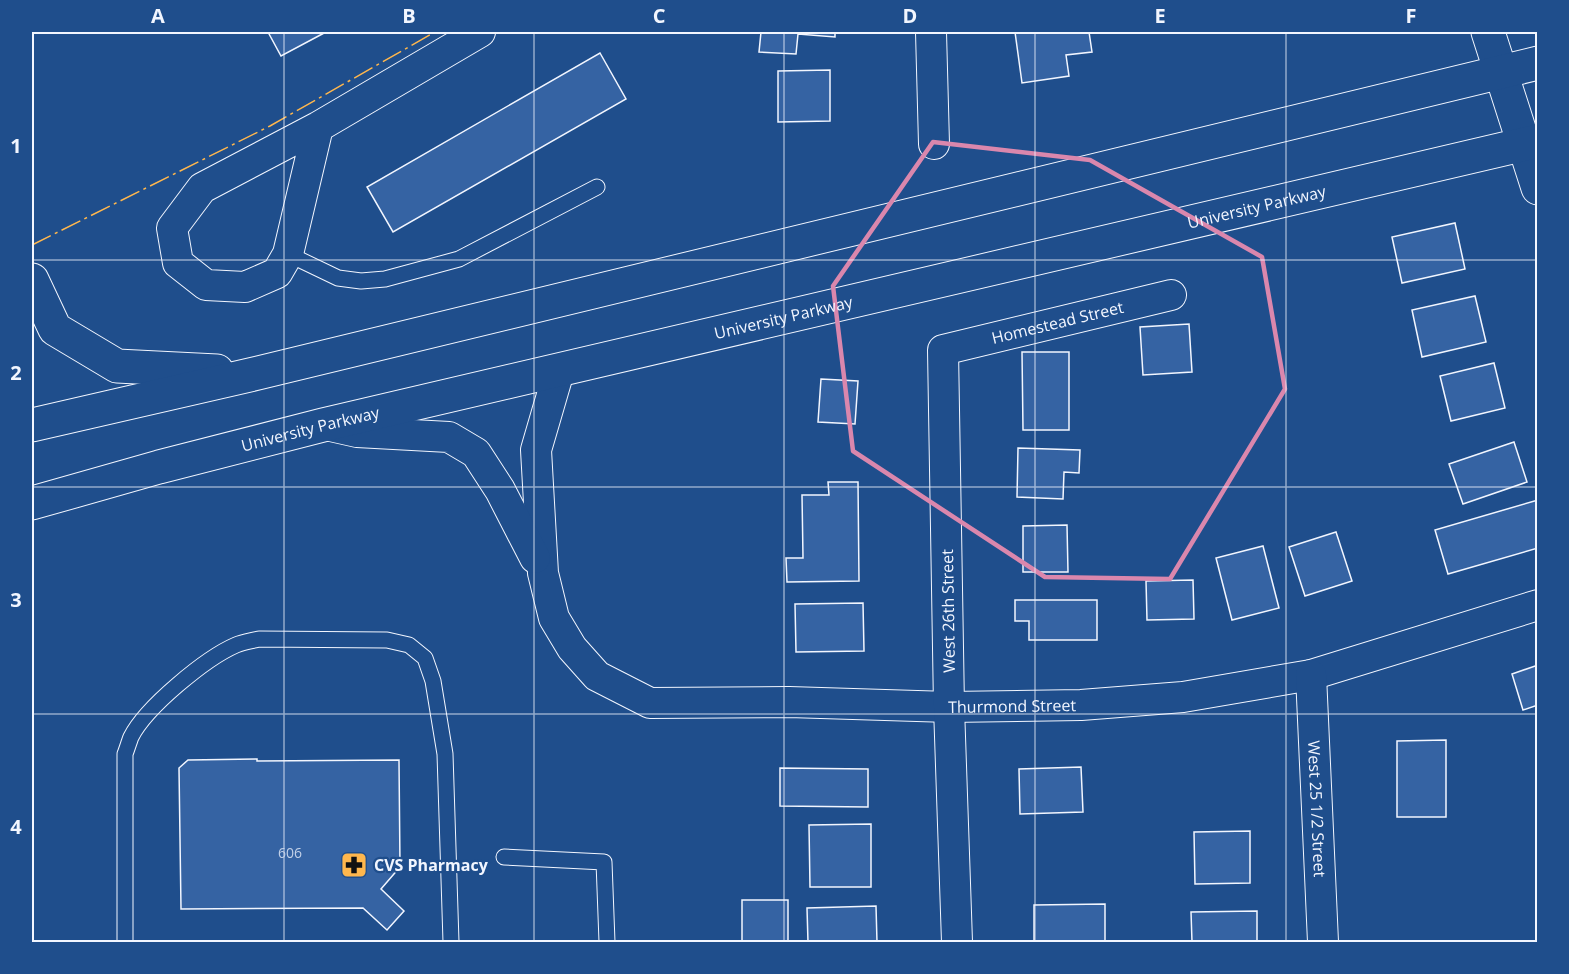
<svg xmlns="http://www.w3.org/2000/svg" width="1569" height="974" viewBox="0 0 1569 974" font-family="'Open Sans',sans-serif">
<style>
.building{fill:#3563a3;stroke:#f2f6ff;stroke-width:1.5}
.lines{fill:none;stroke-linecap:round;stroke-linejoin:round}
.service-casing{stroke:#f2f6ff;stroke-width:17}
.minor-casing{stroke:#f2f6ff;stroke-width:32}
.tertiary-casing{stroke:#f2f6ff;stroke-width:35}
.primary-casing{stroke:#f2f6ff;stroke-width:35}
.service{stroke:#1f4e8c;stroke-width:15}
.minor{stroke:#1f4e8c;stroke-width:30}
.tertiary{stroke:#1f4e8c;stroke-width:33}
.primary{stroke:#1f4e8c;stroke-width:33}
.power{stroke:#ffb74d;stroke-width:1.5;stroke-dasharray:21 4.5 3 4.5;stroke-linecap:butt}
.marked{fill:none;stroke:#da87ad;stroke-width:4.5;stroke-linejoin:round}
.grid{fill:none;stroke:#f2f6ff;stroke-width:1.5;stroke-opacity:0.55}
.labels{text-anchor:middle;dominant-baseline:central;stroke-width:4.5;stroke-linejoin:round;paint-order:stroke}
.number-label{font-size:14px;fill:#c3d1e8}
.street-label{font-size:16px;fill:#f2f6ff;stroke:#1f4e8c}
.poi-label{font-size:16px;font-weight:bold;fill:#f2f6ff;stroke:#1f4e8c;text-anchor:start}
.neatline{fill:none;stroke:#f2f6ff;stroke-width:2}
.grid-label{font-size:20px;text-anchor:middle;font-weight:bold;fill:#f2f6ff}
</style>
<rect width="100%" height="100%" fill="#1f4e8c"/>
<g class="building">
<path d="M268 32H326L281 56Z"/>
<path d="M761 32H835V37L798 34 796 54 759 52Z"/>
<path d="M1015 32H1089L1092 52 1066 55 1069 76 1022 83Z"/>
<path d="M600 53 626 99 393 232 367 187Z"/>
<path d="M830 70V121L778 122V71Z"/>
<path d="M1455 223 1465 269 1402 283 1392 237Z"/>
<path d="M1475 296 1486 342 1422 357 1412 310Z"/>
<path d="M1189 324 1192 372 1143 375 1140 327Z"/>
<path d="M1022 352H1069V430H1023Z"/>
<path d="M1494 363 1505 408 1451 421 1440 376Z"/>
<path d="M821 379 858 381 855 424 818 422Z"/>
<path d="M1514 442 1527 482 1463 504 1449 464Z"/>
<path d="M1018 448 1080 450 1079 473 1064 472 1063 499 1017 497Z"/>
<path d="M828 482H858L859 581 787 582 786 558H803L802 495H829Z"/>
<path d="M1538 500V548L1448 574 1435 530Z"/>
<path d="M1067 525 1068 572H1023V526Z"/>
<path d="M1336 532 1352 581 1305 596 1289 547Z"/>
<path d="M1263 546 1279 608 1232 620 1216 558Z"/>
<path d="M1193 580 1194 619 1147 620 1146 581Z"/>
<path d="M1015 600H1097V640H1029V621H1015Z"/>
<path d="M863 603 864 651 796 652 795 604Z"/>
<path d="M1538 665V705L1523 710 1512 674Z"/>
<path d="M1446 740V817H1397V741Z"/>
<path d="M257 759V761L399 760 400 867 381 889 404 911 387 930 363 908 181 909 179 768 188 760Z"/>
<path d="M1081 767 1083 812 1020 814 1019 769Z"/>
<path d="M780 768 868 769V807L780 806Z"/>
<path d="M871 824V887H810L809 825Z"/>
<path d="M1250 831V883L1195 884 1194 832Z"/>
<rect x="742" y="900" width="46" height="42"/>
<path d="M1105 904V942H1034V905Z"/>
<path d="M876 906 877 942H808L807 908Z"/>
<path d="M1257 911V942H1192L1191 912Z"/>
</g>
<g class="lines">
<defs>
<g id="service">
<path d="M288 254 338 278 361 281 385 279 459 259 597 187"/>
<path d="M504 857 604 862 607 942"/>
<path d="M125 942V754C127 749 129 742 131 737 146 707 206 658 236 645 243 642 251 641 259 639L387 640 409 645 425 658 433 681 445 754 451 942"/>
</g>
<g id="minor">
<path d="M931 32 934 144"/>
<path d="M318 127 288 254 277 273 245 287 206 285 178 263 172 228 202 188 318 127 480 32"/>
<path id="s1" d="M559 371 536 450 543 573 554 618 572 648 597 676 650 703 789 702 949 707 1081 705 1183 697 1311 675 1538 605"/>
<path d="M326 425 357 432 449 437 476 453 500 490 535 558"/>
<path id="s2" d="M1311 675 1323 942"/>
<path id="s3" d="M957 942 949 707 943 350 1171 295"/>
</g>
<path id="tertiary" d="M1488 32 1538 188"/>
<g id="primary">
<path d="M32 280 55 329 117 366 217 371"/>
<path d="M32 425 258 373 1538 63"/>
<path id="s4" d="M32 503 159 467 323 425 1538 141"/>
</g>
</defs>
<use href="#service" class="service-casing"/>
<use href="#minor" class="minor-casing"/>
<use href="#tertiary" class="tertiary-casing"/>
<use href="#primary" class="primary-casing"/>
<use href="#service" class="service"/>
<use href="#minor" class="minor"/>
<use href="#tertiary" class="tertiary"/>
<use href="#primary" class="primary"/>
<path class="power" d="M32 245 270 126 435 32"/>
</g>
<path class="marked" d="M933 142 1090 160 1262 257 1285 389 1170 579 1045 577 853 451 833 286Z"/>
<path class="grid" d="M284 32V942M534 32V942M784 32V942M1035 32V942M1286 32V942M32 260H1538M32 487H1538M32 714H1538"/>
<defs>
<symbol id="pharmacy-square" viewBox="-11 -11 22 22"><rect x="-9" y="-9" width="18" height="18" rx="4" fill="#ffb74d" stroke="#1f4e8c"/><path d="M-2-6h4v4h4v4h-4v4h-4v-4h-4v-4h4Z" fill="#111"/></symbol>
</defs>
<g fill-rule="evenodd">
<use href="#pharmacy-square" x="339" y="850" width="30" height="30"/>
</g>
<g class="labels">
<g class="number-label">
<text x="290" y="852">606</text>
</g>
<g class="street-label">
<text stroke="none"><textPath href="#s4" startOffset="1260">University Parkway</textPath></text>
<text stroke="none"><textPath href="#s4" startOffset="774">University Parkway</textPath></text>
<text stroke="none"><textPath href="#s3" startOffset="710">Homestead Street</textPath></text>
<text stroke="none"><textPath href="#s4" startOffset="288">University Parkway</textPath></text>
<text transform="translate(948 611) rotate(-91)">West 26th Street</text>
<text stroke="none"><textPath href="#s1" startOffset="746">Thurmond Street</textPath></text>
<text stroke="none"><textPath href="#s2" startOffset="134">West 25 1/2 Street</textPath></text>
</g>
<g class="poi-label">
<text x="374" y="865">CVS Pharmacy</text>
</g>
</g>
<rect width="1569" height="974" fill="none" stroke="#1f4e8c" stroke-width="66"/>
<rect x="33" y="33" width="1503" height="908" class="neatline"/>
<g class="grid-label">
<text x="158" y="23">A</text>
<text x="409" y="23">B</text>
<text x="659" y="23">C</text>
<text x="910" y="23">D</text>
<text x="1160" y="23">E</text>
<text x="1411" y="23">F</text>
<text x="16" y="153">1</text>
<text x="16" y="380">2</text>
<text x="16" y="607">3</text>
<text x="16" y="834">4</text>
</g>
</svg>
